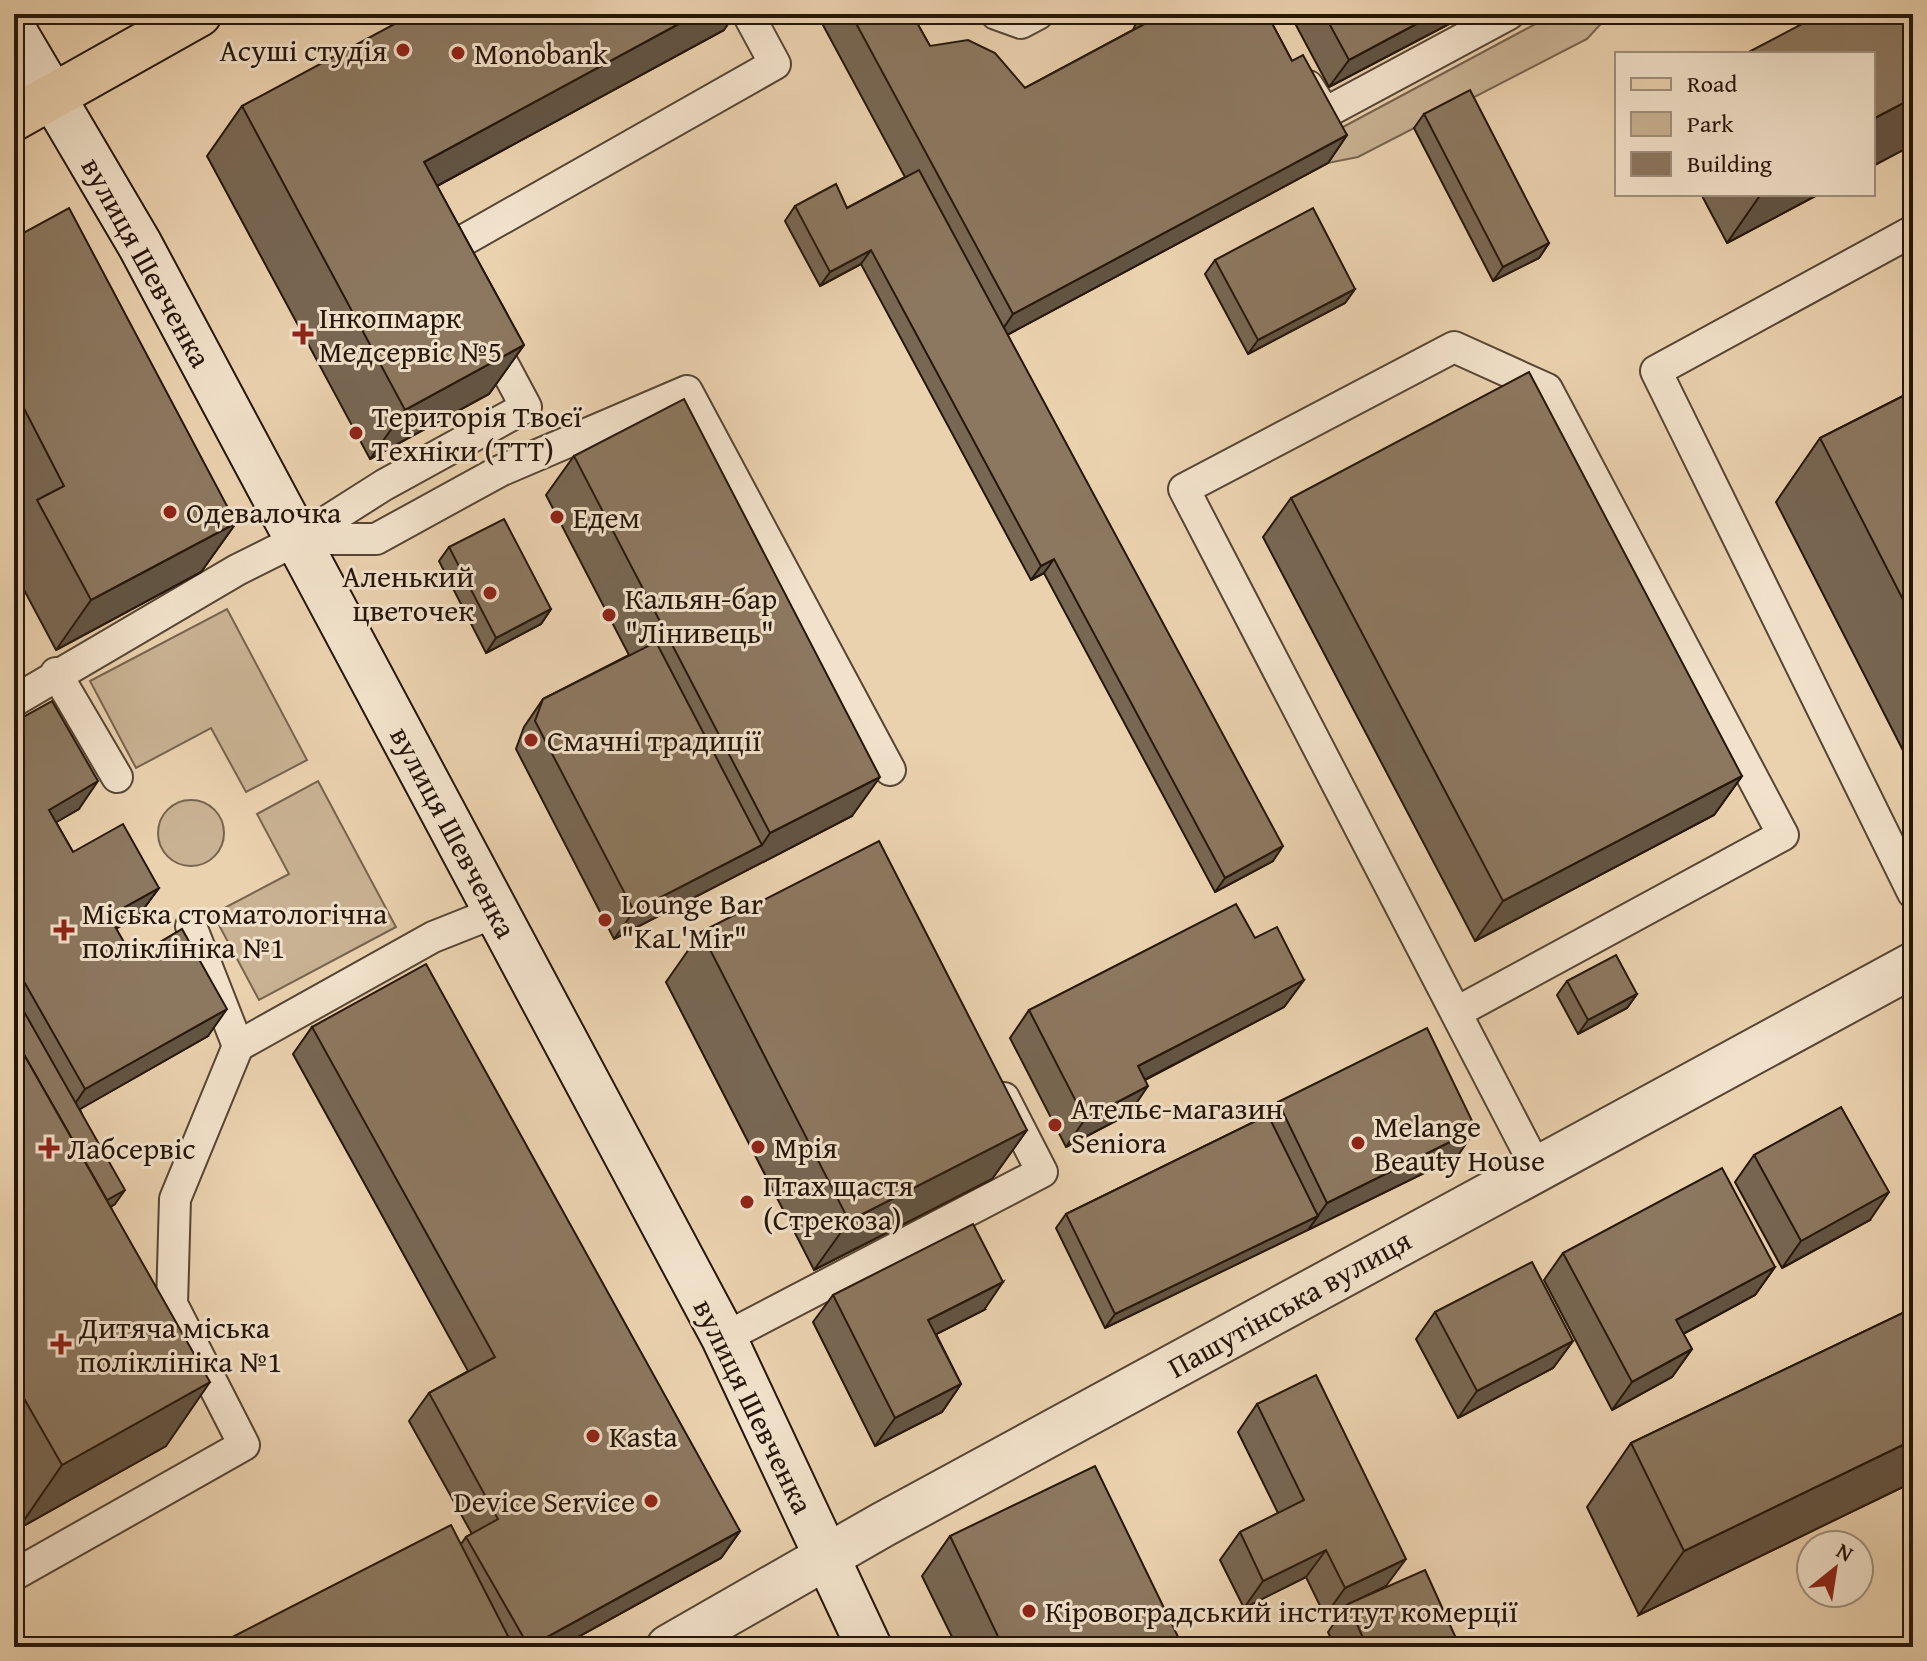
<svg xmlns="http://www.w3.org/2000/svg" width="1927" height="1661" viewBox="0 0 1927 1661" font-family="'Gentium Book Plus',serif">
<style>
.green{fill:#c9b293;stroke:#77644e;stroke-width:2}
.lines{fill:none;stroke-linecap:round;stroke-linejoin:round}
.service-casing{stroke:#564533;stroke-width:34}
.minor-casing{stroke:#564533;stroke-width:48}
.secondary-casing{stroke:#25160a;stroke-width:48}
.primary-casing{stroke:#25160a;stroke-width:48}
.service{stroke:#f2e2cb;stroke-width:30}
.minor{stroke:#f2e2cb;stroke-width:44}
.secondary{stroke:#f2e2cb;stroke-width:44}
.primary{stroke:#ebd2af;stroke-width:44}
.wall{fill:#786753;stroke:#25160a;stroke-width:2}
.shaded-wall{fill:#625443;stroke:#25160a;stroke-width:2}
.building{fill:#8c7860;stroke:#25160a;stroke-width:2}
.poi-dot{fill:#8f2418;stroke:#f2e2cb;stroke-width:3}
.labels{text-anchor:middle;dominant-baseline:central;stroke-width:6;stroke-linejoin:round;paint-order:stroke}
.poi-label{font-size:30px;fill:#25160a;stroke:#f2e2cb;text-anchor:start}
.street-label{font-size:30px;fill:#25160a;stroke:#f2e2cb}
</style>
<rect width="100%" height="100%" fill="#ebd2af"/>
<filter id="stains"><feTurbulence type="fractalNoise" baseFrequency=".0025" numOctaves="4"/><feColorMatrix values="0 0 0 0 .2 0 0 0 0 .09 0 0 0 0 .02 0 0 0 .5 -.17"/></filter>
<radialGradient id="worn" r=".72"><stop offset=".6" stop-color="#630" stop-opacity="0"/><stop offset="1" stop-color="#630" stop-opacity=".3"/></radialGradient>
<g class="green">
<path d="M1554 14H1610L1587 39 1358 157 1328 163 1315 142Z"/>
<path d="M227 609 307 760 246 792 211 728 136 768 90 681Z"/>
<path d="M318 781 396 927 259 1000 213 914 289 874 257 814Z"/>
<circle cx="191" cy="833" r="33"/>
</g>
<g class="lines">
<defs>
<g id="service">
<path d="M996 14 1021 23 1038 14"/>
<path d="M1308 86 1325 113 1509 14"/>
<path d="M1913 231 1656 371 1913 893"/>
<path d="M449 264 443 252 775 64 748 14"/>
<path d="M299 539H376L500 471 687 391 890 770"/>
<path d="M56 673 117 777"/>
<path d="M14 701 237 570 299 539 384 485 526 407 487 334"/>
<path d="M191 926 238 1046 433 937 496 912"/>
<path d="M1457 1012 1783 835 1547 389 1454 347 1184 489 1537 1169"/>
<path d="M724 1338 1042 1172 1004 1098"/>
<path d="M14 1575 244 1445 172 1304 175 1199 238 1046"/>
</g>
<path id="minor" d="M669 1647 884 1524 1913 965"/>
<path id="secondary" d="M14 31 140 245 724 1338 869 1647"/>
<path id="primary" d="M14 118 199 14"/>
</defs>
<use href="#service" class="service-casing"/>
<use href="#minor" class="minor-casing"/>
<use href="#secondary" class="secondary-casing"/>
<use href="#primary" class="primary-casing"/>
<use href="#service" class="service"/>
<use href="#minor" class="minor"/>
<use href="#secondary" class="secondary"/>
<use href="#primary" class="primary"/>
</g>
<g class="wall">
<path d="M817 14H912L930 46 1025 88 1133 30 1140 14H1267L1292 61 1347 135 1328 163 1007 335 1273 861 1215 892 1044 573 1031 580 861 264 820 286 785 221 795 206 847 208 905 177Z"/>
<path d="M1290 14H1468L1329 87Z"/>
<path d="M724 30 437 186 524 345 489 394 370 459 207 156 242 106Z"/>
<path d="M1424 114 1549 243 1539 258 1493 281 1414 128Z"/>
<path d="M1701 194H1819L1727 243Z"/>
<path d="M14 238 236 523 201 572 56 650 14 571V533L22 521 14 505Z"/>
<path d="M1215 260 1355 289 1345 303 1248 354 1205 274Z"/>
<path d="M1913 391V770L1776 502 1820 438Z"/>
<path d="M574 456 852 816 614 939 516 749 524 727 543 699 629 655 546 495Z"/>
<path d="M1291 498 1742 776 1714 815 1475 941 1263 537Z"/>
<path d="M449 547 551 609 541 624 486 653 439 561Z"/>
<path d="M14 722 79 809 56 822 73 852 159 888 139 915 116 929 133 958 208 1036 80 1109 115 1204 111 1207 166 1446 18 1529 14 1523Z"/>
<path d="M701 932 1027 1130 992 1179 814 1270 666 982Z"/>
<path d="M1304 980 1284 1007 1145 1080 1129 1114 1066 1147 1010 1038 1029 1010Z"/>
<path d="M1567 981 1637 994 1627 1008 1578 1034 1557 995Z"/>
<path d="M312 1027 740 1531 721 1558 560 1647H213L461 1544 466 1537 472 1534 409 1421 429 1393 468 1371 293 1054Z"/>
<path d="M1278 1102 1457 1157 1105 1328 1056 1228 1066 1214 1268 1115Z"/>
<path d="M1754 1155 1870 1220 1782 1268 1735 1182Z"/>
<path d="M1563 1253 1775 1267 1755 1295 1683 1334 1692 1349 1672 1377 1612 1410 1544 1280Z"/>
<path d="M833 1295 984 1310 936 1334 961 1384 942 1412 875 1446 813 1322Z"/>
<path d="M1913 1308V1482L1639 1615 1587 1507 1631 1443Z"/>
<path d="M1435 1312 1573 1341 1553 1368 1458 1418 1416 1339Z"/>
<path d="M1257 1404 1386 1586 1370 1594 1460 1647H1335L1328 1632 1346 1606 1325 1616 1306 1577 1244 1608 1220 1560 1240 1532 1278 1513 1238 1432Z"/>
<path d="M950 1536 1183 1647H957L922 1576Z"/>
</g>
<g class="shaded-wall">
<path d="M697 14H735L724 30 389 212 424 162Z"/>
<path d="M1435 14H1468L1329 87 1349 60Z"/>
<path d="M1913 98V145L1873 166V119Z"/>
<path d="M1347 135 1328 163 994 342 1013 314Z"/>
<path d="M1761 194H1819L1727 243Z"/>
<path d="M1549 243 1539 258 1493 281 1503 267Z"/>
<path d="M871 250 861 264 820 286 830 272Z"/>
<path d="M1355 289 1345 303 1248 354 1258 340Z"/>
<path d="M524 345 489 394 370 459 405 410Z"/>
<path d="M236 523 201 572 56 650 91 600Z"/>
<path d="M1054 559 1044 573 1031 580 1041 566Z"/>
<path d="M551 609 541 624 486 653 496 638Z"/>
<path d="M1742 776 1714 815 1475 941 1503 901Z"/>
<path d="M880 777 852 816 614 939 634 911 762 845 770 833Z"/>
<path d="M98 781 79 809 29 838 49 810Z"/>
<path d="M1283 846 1273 861 1215 892 1225 878Z"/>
<path d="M159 888 139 915 89 944 109 916Z"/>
<path d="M1304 980 1284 1007 1119 1093 1138 1066Z"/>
<path d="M1637 994 1627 1008 1578 1034 1588 1020Z"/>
<path d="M227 1009 208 1036 66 1117 85 1089Z"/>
<path d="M1148 1086 1129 1114 1066 1147 1085 1119Z"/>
<path d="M1476 1129 1457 1157 1308 1230 1327 1203Z"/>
<path d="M1027 1130 992 1179 814 1270 849 1221Z"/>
<path d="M125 1190 115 1204 49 1241 59 1227Z"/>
<path d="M1889 1192 1870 1220 1782 1268 1801 1241Z"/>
<path d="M1318 1216 1308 1230 1105 1328 1115 1314Z"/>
<path d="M1775 1267 1755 1295 1657 1348 1676 1320Z"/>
<path d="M1003 1282 984 1310 909 1348 928 1320Z"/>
<path d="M1573 1341 1553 1368 1458 1418 1477 1391Z"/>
<path d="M1692 1349 1672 1377 1612 1410 1632 1382Z"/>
<path d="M210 1382 166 1446 18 1529 62 1465Z"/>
<path d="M961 1384 942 1412 875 1446 895 1418Z"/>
<path d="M1913 1440V1482L1639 1615 1684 1551Z"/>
<path d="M740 1531 721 1558 560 1647H529Z"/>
<path d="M1326 1550 1306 1577 1244 1608 1263 1581Z"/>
<path d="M1406 1559 1386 1586 1325 1616 1345 1588Z"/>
<path d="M508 1636 500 1647H486Z"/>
</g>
<g class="building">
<path d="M413 14H697L424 162 524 345 405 410 242 106Z"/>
<path d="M851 14H912L930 46 968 40 995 53 1025 88 1150 21 1151 14H1267L1292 61 1303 55 1347 135 1013 314Z"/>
<path d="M1324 14H1435L1349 60Z"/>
<path d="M1821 14H1913V98L1873 119V54H1745Z"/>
<path d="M1470 90 1549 243 1503 267 1424 114Z"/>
<path d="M919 170 1283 846 1225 878 1054 559 1041 566 871 250 830 272 795 206 836 184 847 208Z"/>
<path d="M69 208 236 523 91 600 37 500 64 486 14 389V238Z"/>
<path d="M1313 208 1355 289 1258 340 1215 260Z"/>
<path d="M1529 372 1742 776 1503 901 1291 498Z"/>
<path d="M1913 391V619L1820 438Z"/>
<path d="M684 399 880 777 770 833 574 456Z"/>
<path d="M504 519 551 609 496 638 449 547Z"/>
<path d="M656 642 762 845 634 911 535 721 543 699Z"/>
<path d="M52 701 98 781 49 810 73 852 123 824 159 888 109 916 133 958 182 929 227 1009 85 1089 14 964V722Z"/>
<path d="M879 841 1027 1130 849 1221 701 932Z"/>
<path d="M1236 904 1255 938 1277 927 1304 980 1138 1066 1148 1086 1085 1119 1029 1010Z"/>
<path d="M1616 955 1637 994 1588 1020 1567 981Z"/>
<path d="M426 964 740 1531 529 1647 466 1537 498 1519 429 1393 495 1357 312 1027Z"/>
<path d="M14 994 125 1190 107 1200 14 1037Z"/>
<path d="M1427 1028 1476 1129 1327 1203 1278 1102Z"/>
<path d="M14 1037 210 1382 62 1465 14 1381Z"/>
<path d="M1841 1107 1889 1192 1801 1241 1754 1155Z"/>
<path d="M1268 1115 1318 1216 1115 1314 1066 1214Z"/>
<path d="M1722 1168 1775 1267 1676 1320 1692 1349 1632 1382 1563 1253Z"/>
<path d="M973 1224 1003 1282 928 1320 961 1384 895 1418 833 1295Z"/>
<path d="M1532 1262 1573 1341 1477 1391 1435 1312Z"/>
<path d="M1913 1308V1440L1684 1551 1631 1443Z"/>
<path d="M1316 1375 1406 1559 1345 1588 1326 1550 1263 1581 1240 1532 1304 1500 1257 1404Z"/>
<path d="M1095 1466 1183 1647H1003L950 1536Z"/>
<path d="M451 1525 508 1636 486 1647H213Z"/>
<path d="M1425 1570 1460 1647H1367L1348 1604Z"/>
</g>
<g class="poi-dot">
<circle cx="403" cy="50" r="8"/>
<circle cx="458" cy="53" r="8"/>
<path d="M299 322h8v8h8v8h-8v8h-8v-8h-8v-8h8z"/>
<circle cx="356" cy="433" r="8"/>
<circle cx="170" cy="512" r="8"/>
<circle cx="557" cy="517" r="8"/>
<circle cx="490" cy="593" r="8"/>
<circle cx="609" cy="615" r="8"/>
<circle cx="531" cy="740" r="8"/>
<circle cx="605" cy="920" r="8"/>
<path d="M60 918h8v8h8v8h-8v8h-8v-8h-8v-8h8z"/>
<circle cx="1055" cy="1125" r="8"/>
<circle cx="1358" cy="1143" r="8"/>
<circle cx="758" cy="1147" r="8"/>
<path d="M45 1136h8v8h8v8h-8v8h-8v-8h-8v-8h8z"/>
<circle cx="747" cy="1202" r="8"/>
<path d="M57 1332h8v8h8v8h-8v8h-8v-8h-8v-8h8z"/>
<circle cx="593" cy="1436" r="8"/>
<circle cx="651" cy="1501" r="8"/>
<circle cx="1029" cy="1611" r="8"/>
</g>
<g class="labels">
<g class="poi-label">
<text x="387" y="50" text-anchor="end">Асуші студія</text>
<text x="474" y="53">Monobank</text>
<text x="319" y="317">Інкопмарк<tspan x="319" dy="34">Медсервіс №5</tspan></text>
<text x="372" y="416">Територія Твоєї<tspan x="372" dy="34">Техніки (ТТТ)</tspan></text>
<text x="186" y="512">Одевалочка</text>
<text x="573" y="517">Едем</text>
<text x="474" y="576" text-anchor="end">Аленький<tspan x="474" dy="34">цветочек</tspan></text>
<text x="625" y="598">Кальян-бар<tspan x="625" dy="34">"Лінивець"</tspan></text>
<text x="547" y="740">Смачні традиції</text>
<text x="621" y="903">Lounge Bar<tspan x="621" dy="34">"KaL'Mir"</tspan></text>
<text x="82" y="913">Міська стоматологічна<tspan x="82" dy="34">поліклініка №1</tspan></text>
<text x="1071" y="1108">Ательє-магазин<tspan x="1071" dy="34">Seniora</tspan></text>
<text x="1374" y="1126">Melange<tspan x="1374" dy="34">Beauty House</tspan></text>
<text x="774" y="1147">Мрія</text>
<text x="67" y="1148">Лабсервіс</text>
<text x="763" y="1185">Птах щастя<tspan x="763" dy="34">(Стрекоза)</tspan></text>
<text x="79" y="1327">Дитяча міська<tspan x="79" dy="34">поліклініка №1</tspan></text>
<text x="609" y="1436">Kasta</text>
<text x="635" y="1501" text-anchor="end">Device Service</text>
<text x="1045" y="1611">Кіровоградський інститут комерції</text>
</g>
<g class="street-label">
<text transform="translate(147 262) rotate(61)">вулиця Шевченка</text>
<text transform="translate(454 832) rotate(62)">вулиця Шевченка</text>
<text transform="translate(1289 1303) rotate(-29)">Пашутінська вулиця</text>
<text transform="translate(754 1406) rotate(64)">вулиця Шевченка</text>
</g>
</g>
<rect width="1927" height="1661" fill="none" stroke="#ebd2af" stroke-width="48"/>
<rect x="16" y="16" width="1895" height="1629" fill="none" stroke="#25160a" stroke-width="4"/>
<rect x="24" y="24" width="1879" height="1613" fill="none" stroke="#25160a" stroke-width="2"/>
<rect x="1615" y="52" width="260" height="144" fill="#f2e2cb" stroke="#a0907e" stroke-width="2"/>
<rect x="1631" y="78" width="40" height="12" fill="#ebd2af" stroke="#a0907e" stroke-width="2"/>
<text x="1687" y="92" font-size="24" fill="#25160a">Road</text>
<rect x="1631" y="112" width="40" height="24" fill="#c9b293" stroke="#a0907e" stroke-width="2"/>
<text x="1687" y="132" font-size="24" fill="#25160a">Park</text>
<rect x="1631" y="152" width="40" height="24" fill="#8c7860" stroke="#a0907e" stroke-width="2"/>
<text x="1687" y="172" font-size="24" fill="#25160a">Building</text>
<g transform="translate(1835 1569) rotate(30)"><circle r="38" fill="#f2e2cb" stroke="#a0907e" stroke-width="2"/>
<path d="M0-6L14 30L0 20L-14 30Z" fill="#8f2418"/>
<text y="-12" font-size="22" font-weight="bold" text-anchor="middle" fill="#25160a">N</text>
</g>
<rect width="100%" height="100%" filter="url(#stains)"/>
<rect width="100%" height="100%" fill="url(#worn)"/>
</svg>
